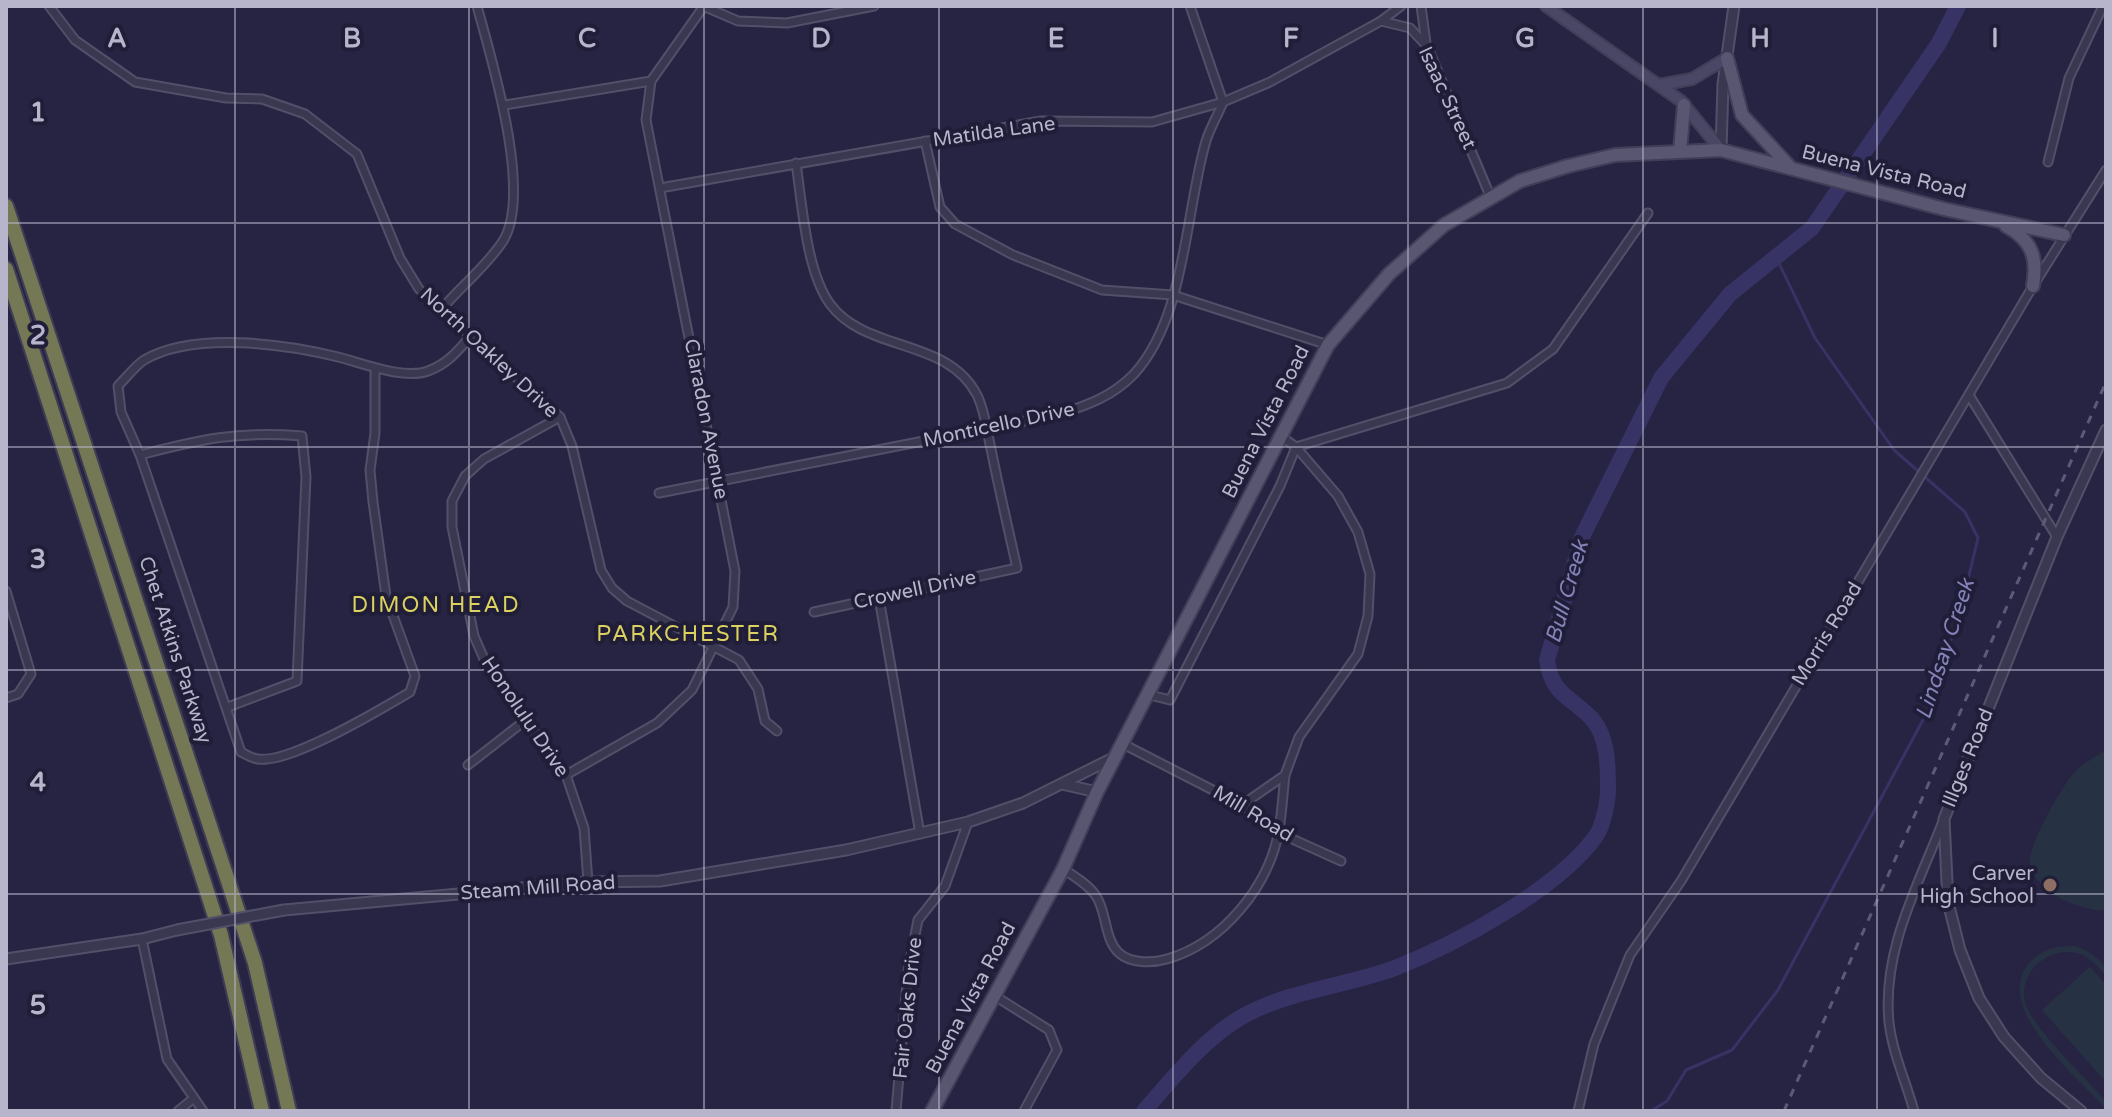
<svg xmlns="http://www.w3.org/2000/svg" width="2112" height="1117" viewBox="0 0 2112 1117" font-family="'Varela Round',sans-serif">
<style>
.garden{fill:#263243}
.lines{fill:none;stroke-linecap:round;stroke-linejoin:round}
.stream{stroke:#373365;stroke-width:3}
.river{stroke:#373365;stroke-width:16}
.minor-casing{stroke:#525069;stroke-width:11}
.tertiary-casing{stroke:#525069;stroke-width:13}
.secondary-casing{stroke:#413f58;stroke-width:14}
.primary-casing{stroke:#413f58;stroke-width:16}
.motorway-casing{stroke:#3f3d56;stroke-width:18}
.minor{stroke:#3a3851;stroke-width:7}
.tertiary{stroke:#3a3851;stroke-width:9}
.secondary{stroke:#4a4665;stroke-width:10}
.primary{stroke:#585671;stroke-width:12}
.motorway{stroke:#757855;stroke-width:14}
.rail{stroke:#5d5a79;stroke-width:3;stroke-dasharray:8 8;stroke-linecap:butt}
.tertiary-bridge-casing{stroke:#525069;stroke-width:13;stroke-linecap:butt}
.tertiary-bridge{stroke:#3a3851;stroke-width:9}
.grid{fill:none;stroke:#b7b5cc;stroke-width:2;stroke-opacity:0.55}
.education-dot{fill:#8d6e63;stroke:#1f1d37;stroke-width:3}
.labels{text-anchor:middle;dominant-baseline:central;stroke-width:8;stroke-linejoin:round;paint-order:stroke}
.street-label{font-size:20px;fill:#b7b5cc;stroke:#1f1d37}
.poi-label{font-size:20px;fill:#b7b5cc;stroke:#1f1d37;text-anchor:end}
.water-label{font-size:22px;font-style:italic;fill:#8582b8;stroke:#1f1d37}
.neighbourhood-label{font-size:22px;letter-spacing:2px;fill:#dcd260;stroke:#1f1d37}
.grid-label{font-size:26px;text-anchor:middle;font-weight:bold;fill:#b7b5cc;stroke:#1f1d37;stroke-width:8;stroke-linejoin:round;paint-order:stroke}
</style>
<rect width="100%" height="100%" fill="#262442"/>
<g class="garden">
<path d="M2102 752 2106 754V911C2080 910 2036 894 2030 864 2027 847 2060 790 2072 775 2079 766 2092 759 2102 752Z"/>
<path d="M2074 946C2087 949 2097 957 2106 967V976C2099 968 2093 960 2083 955 2052 942 2015 972 2026 1005 2035 1030 2086 1078 2106 1101V1109C2077 1076 1992 1009 2029 963 2040 950 2057 945 2074 946Z"/>
<path d="M2090 967 2106 985V1082L2042 1010Z"/>
</g>
<g class="lines">
<path class="stream" d="M1651 1111 1667 1101 1686 1070 1732 1050 1778 990 1924 718 1960 613 1978 538 1965 512 1894 450 1815 338 1776 257"/>
<path class="river" d="M1144 1111C1173 1078 1205 1037 1245 1015 1292 990 1346 986 1395 968 1456 944 1558 889 1596 836 1603 826 1608 802 1608 789 1608 767 1608 738 1593 720 1571 696 1552 696 1547 660L1582 537 1661 378 1730 294 1812 228 1939 43 1958 6"/>
<defs>
<g id="minor">
<path d="M49 6 75 40 135 82 226 98 262 99 305 114 357 154 400 258 419 289 560 417 572 446 601 570 612 588 627 601 739 660 758 689 765 721 777 731"/>
<path d="M703 6 738 21 787 23 874 6"/>
<path d="M1421 6 1426 43"/>
<path d="M1381 21 1410 28 1427 46 1491 198"/>
<path d="M505 105 651 81"/>
<path d="M925 141 940 207 955 224 1013 255 1102 290 1173 295 1328 345"/>
<path d="M2048 162 2069 78 2103 6"/>
<path d="M796 163C802 203 806 271 830 304 866 353 947 337 977 395 985 411 987 432 991 449 999 489 1008 528 1017 568L814 612"/>
<path d="M660 188 1041 121 1152 122 1223 102 1270 82 1381 21 1401 6"/>
<path d="M441 310C460 287 487 266 503 241 533 193 491 58 477 6"/>
<path d="M375 371V433L370 470 373 502 386 596 415 676 410 692C381 709 290 764 258 759 253 759 245 754 241 752L140 455 121 412 118 386C126 378 135 366 144 360 194 331 285 344 338 357 362 363 404 380 428 371 447 364 457 352 470 337"/>
<path d="M1969 395 2057 537"/>
<path d="M560 417 484 459 465 476 452 501V527L474 636 488 668 566 775 584 828 588 882"/>
<path d="M1296 447 1507 383 1553 349 1648 213"/>
<path d="M140 455C201 439 237 431 302 436L306 477 297 681 228 707"/>
<path d="M659 493 1060 414C1088 405 1113 396 1134 374 1186 317 1185 212 1206 141 1210 128 1218 115 1223 102L1190 6"/>
<path d="M6 591 31 674 18 694 6 698"/>
<path d="M879 598 920 834"/>
<path d="M1146 694 1170 700 1280 486 1296 447"/>
<path d="M1123 744 1242 805 1279 833 1341 861"/>
<path d="M468 765 527 719"/>
<path d="M566 775 657 723 692 690 733 607 735 571 646 120 651 81 704 6"/>
<path d="M1242 805 1285 775 1299 737 1358 654 1368 616 1370 574 1358 532 1338 496 1296 447 1282 437"/>
<path d="M1063 869C1074 876 1089 885 1096 896 1107 912 1104 939 1119 953 1131 964 1153 963 1167 959 1223 943 1269 886 1279 830 1282 812 1283 793 1285 775"/>
<path d="M142 939 167 1059 203 1111"/>
<path d="M995 996 1049 1030 1057 1050 1024 1111"/>
<path d="M178 1111 194 1098"/>
<path d="M896 1111 908 971 918 920 945 886 968 822"/>
<path d="M1578 1111 1594 1044 1630 955 1681 881 2033 286 2106 170"/>
<path d="M1914 1111C1906 1082 1892 1051 1889 1022 1882 950 1918 886 1943 821"/>
</g>
<g id="tertiary">
<path d="M1721 150 1723 84 1734 6"/>
<path d="M1062 784 1097 792"/>
<path d="M284 910 588 882 660 881 846 850 968 822 1023 803 1115 757"/>
<path d="M6 959 142 939 177 930"/>
<path d="M2081 1111 2041 1078 2004 1037 1979 998 1960 950 1948 902 1944 819 2057 537 2106 430"/>
</g>
<g id="secondary">
<path d="M1546 6 1681 101 1721 150"/>
<path d="M1659 85 1692 79 1727 58"/>
</g>
<g id="primary">
<path d="M1727 58 1742 115 1791 168"/>
<path d="M1680 151 1684 105"/>
<path d="M2006 226C2032 240 2038 258 2033 286"/>
<path d="M932 1111 1063 869 1097 792 1328 345 1389 274 1444 225 1520 181 1568 166 1615 155 1721 150 1944 209 2064 235"/>
</g>
<g id="motorway">
<path d="M6 206 255 963 289 1111"/>
<path d="M6 269 221 935 262 1111"/>
</g>
</defs>
<use href="#minor" class="minor-casing"/>
<use href="#tertiary" class="tertiary-casing"/>
<use href="#secondary" class="secondary-casing"/>
<use href="#primary" class="primary-casing"/>
<use href="#motorway" class="motorway-casing"/>
<use href="#minor" class="minor"/>
<use href="#tertiary" class="tertiary"/>
<use href="#secondary" class="secondary"/>
<use href="#primary" class="primary"/>
<use href="#motorway" class="motorway"/>
<path class="rail" d="M1784 1111 2106 382"/>
<defs>
<path id="tertiary-bridge" d="M177 930 284 910"/>
</defs>
<use href="#tertiary-bridge" class="tertiary-bridge-casing"/>
<use href="#tertiary-bridge" class="tertiary-bridge"/>
</g>
<path class="grid" d="M235 6V1111M469 6V1111M704 6V1111M939 6V1111M1173 6V1111M1408 6V1111M1643 6V1111M1877 6V1111M6 223H2106M6 447H2106M6 670H2106M6 894H2106"/>
<circle class="education-dot" cx="2050" cy="885" r="8"/>
<g class="labels">
<g class="street-label">
<text transform="translate(1447 98) rotate(65)">Isaac Street</text>
<text transform="translate(994 132) rotate(-8)">Matilda Lane</text>
<text transform="translate(1884 172) rotate(14)">Buena Vista Road</text>
<text transform="translate(489 353) rotate(43)">North Oakley Drive</text>
<text transform="translate(706 419) rotate(79)">Claradon Avenue</text>
<text transform="translate(1266 422) rotate(-63)">Buena Vista Road</text>
<text transform="translate(999 425) rotate(-12)">Monticello Drive</text>
<text transform="translate(915 590) rotate(-12)">Crowell Drive</text>
<text transform="translate(1827 634) rotate(-59)">Morris Road</text>
<text transform="translate(175 650) rotate(72)">Chet Atkins Parkway</text>
<text transform="translate(525 717) rotate(56)">Honolulu Drive</text>
<text transform="translate(1968 758) rotate(-68)">Illges Road</text>
<text transform="translate(1253 814) rotate(31)">Mill Road</text>
<text transform="translate(538 888) rotate(-4)">Steam Mill Road</text>
<text transform="translate(971 998) rotate(-62)">Buena Vista Road</text>
<text transform="translate(908 1008) rotate(-84)">Fair Oaks Drive</text>
</g>
<g class="poi-label">
<text x="2034" y="874">Carver<tspan x="2034" dy="23">High School</tspan></text>
</g>
<g class="water-label">
<text transform="translate(1567 592) rotate(-74)">Bull Creek</text>
<text transform="translate(1945 649) rotate(-72)">Lindsay Creek</text>
</g>
<g class="neighbourhood-label">
<text x="436" y="605">DIMON HEAD</text>
<text x="688" y="634">PARKCHESTER</text>
</g>
</g>
<g class="grid-label">
<text x="117" y="47">A</text>
<text x="352" y="47">B</text>
<text x="587" y="47">C</text>
<text x="821" y="47">D</text>
<text x="1056" y="47">E</text>
<text x="1291" y="47">F</text>
<text x="1525" y="47">G</text>
<text x="1760" y="47">H</text>
<text x="1995" y="47">I</text>
<text x="38" y="121">1</text>
<text x="38" y="344">2</text>
<text x="38" y="568">3</text>
<text x="38" y="791">4</text>
<text x="38" y="1014">5</text>
</g>
<rect width="2112" height="1117" fill="none" stroke="#b7b5cc" stroke-width="16"/>
</svg>
